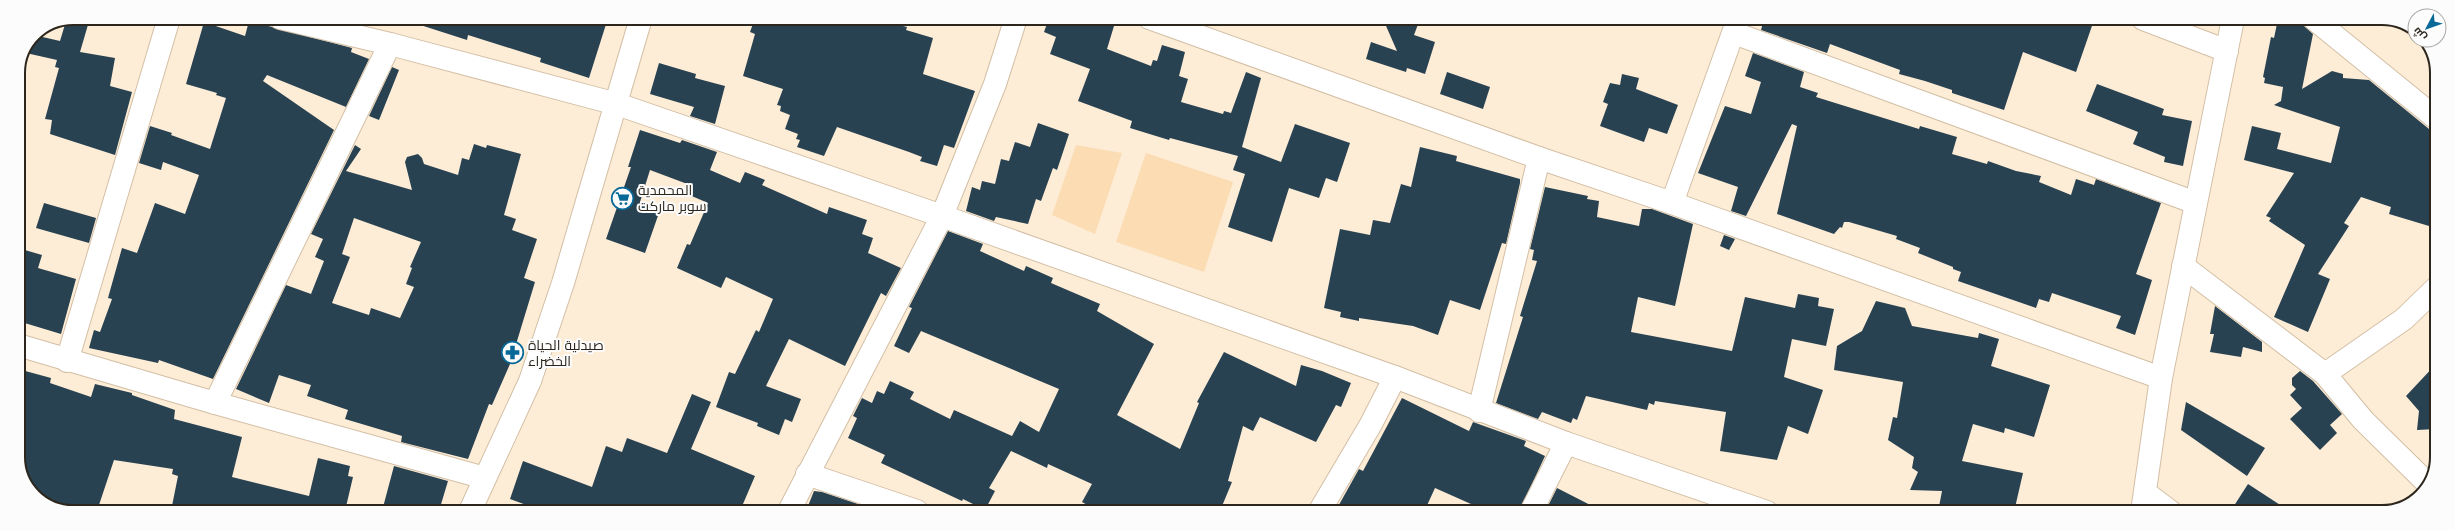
<svg xmlns="http://www.w3.org/2000/svg" width="2455" height="530" viewBox="0 0 2455 530" font-family="'Libre Baskerville',Cairo,serif">
<style>
.green{fill:#fbdcb3}
.building{fill:#294252;fill-rule:evenodd}
.lines{fill:none;stroke-linecap:round;stroke-linejoin:round}
.minor-casing{stroke:#d3bfa5;stroke-width:24}
.minor{stroke:#fff;stroke-width:22}
.labels{text-anchor:middle;dominant-baseline:central;stroke-width:4;stroke-linejoin:round;paint-order:stroke}
.poi-label{font-size:14px;fill:#2d261c;stroke:#fcfcfc;text-anchor:start}
.rim{fill:none;stroke:#2d261c;stroke-width:2}
</style>
<rect width="100%" height="100%" fill="#fdedd7"/>
<g class="green">
<path d="M1076 145 1122 153 1095 234 1052 215Z"/>
<path d="M1146 153 1233 182 1204 272 1116 242Z"/>
</g>
<g class="building">
<path d="M73 18H90L80 52 115 58 110 86 132 92 115 155 50 134 52 120 45 119 59 68 55 67 57 60 26 53 34 35 60 41 66 21Z"/>
<path d="M412 18H608L589 78 540 62 541 58 468 35 467 40 411 22Z"/>
<path d="M755 18H884L883 21 907 27 906 30 933 38 923 74 975 91 954 148 944 145 937 166 920 161 922 157 909 152 837 127 824 156 797 147 800 140 796 139 798 134 785 129 790 115 780 111 781 106 777 105 783 89 743 76 755 34 750 32Z"/>
<path d="M1049 18H1095L1114 26 1107 49 1151 66 1153 60 1157 61 1162 45 1185 52 1179 76 1188 79 1181 102 1223 114 1224 111 1231 113 1246 72 1261 78 1242 147 1281 162 1295 124 1350 143 1337 182 1326 178 1319 198 1289 188 1272 242 1228 227 1245 174 1233 170 1238 156 1170 138 1169 140 1130 128 1132 121 1078 101 1090 69 1050 54 1056 37 1044 32Z"/>
<path d="M1383 19H1420L1414 35 1435 42 1425 74 1407 68 1406 72 1366 59 1371 42 1397 51Z"/>
<path d="M1764 19H1922L1937 23V19H2082L2093 23 2076 72 2023 52 2004 110 1952 93V90L1925 81 1899 74 1900 70 1830 44 1827 53 1761 30Z"/>
<path d="M2278 19 2302 24 2313 34 2302 89 2332 71 2343 74V78L2369 80 2429 129 2437 131V201L2429 226 2389 214 2391 207 2361 197 2344 223 2349 226 2318 274 2330 279 2308 332 2274 317 2305 245 2269 221 2271 218 2266 216 2294 173 2244 160 2252 126 2281 133 2277 149 2331 163 2340 127 2274 105 2281 101 2283 87 2264 83 2265 78 2263 77 2271 37 2274 38Z"/>
<path d="M249 21 352 48 351 52 369 59 346 107 267 75 263 81 334 130 213 379 159 360 158 363 89 348 94 330 100 332 112 299 108 298 122 248 137 253 155 203 185 214 199 175 163 162 161 170 139 163 150 126 172 133 171 135 210 149 226 98 216 95 217 93 186 84 198 43 204 22 245 36Z"/>
<path d="M1753 53 1804 72 1800 87 1818 93 1816 97 1919 129 1920 126 1957 137 1952 154 1987 164 1988 161 2016 171 2041 176 2039 182 2071 195 2076 179 2094 185 2096 179 2161 203 2136 274 2152 280 2135 335 2116 328 2121 316 2052 293 2049 302 2039 299 2036 308 1958 281 1961 272 1953 269V267L1918 253 1920 248 1896 239 1897 236 1849 222H1844L1842 228 1840 227 1834 234 1777 214 1797 126 1792 124 1746 216 1731 211 1738 187 1698 173 1725 106 1751 114 1761 82 1745 76Z"/>
<path d="M659 63 696 74 695 78 725 86 715 124 690 116 694 107 650 94Z"/>
<path d="M392 67 399 70 379 120 369 116Z"/>
<path d="M1447 72 1490 87 1483 109 1440 94Z"/>
<path d="M1622 74 1639 78 1636 89 1678 105 1667 134 1649 128 1644 142 1600 126 1608 104 1603 102 1610 83 1620 85Z"/>
<path d="M2097 84 2164 109 2162 115 2192 121 2183 166 2164 162 2165 157 2133 144 2138 132 2086 111Z"/>
<path d="M1038 123 1069 134 1057 170 1053 168 1041 201 1036 199 1028 224 996 217 994 221 966 211 972 187 980 190 982 181 995 184 1001 159 1009 161 1015 142 1030 147Z"/>
<path d="M640 130 680 143 682 140 717 152 710 170 740 183 745 172 765 180 762 185 827 214 829 207 867 220 862 234 873 238 868 253 901 268 886 296 881 293 845 366 789 339 766 386 801 399 792 422 785 419 779 435 757 426 758 423 716 407 729 372 735 374 756 330 759 332 773 299 726 277 721 288 677 268 687 244 690 245 708 203 687 194 690 185 650 170 640 202 660 210 645 253 606 239 631 167H628Z"/>
<path d="M474 144 486 148 487 145 521 154 504 215 516 219 512 230 537 239 524 278 535 282 510 364 492 405 489 404 468 459 401 442 402 436 345 419 348 410 307 396 311 385 279 375 269 403 236 389 286 285 311 294 324 261 315 257 323 239 311 234 355 145 361 149 346 171 412 190 405 162 407 157 418 154 422 158 424 164 458 175 462 158 469 160ZM354 218 421 242 410 267 412 268 406 284 414 287 400 318 371 308 369 315 332 303 350 257 342 254Z"/>
<path d="M1420 147 1457 156 1456 161 1520 179V183L1506 244 1502 243 1480 310 1450 300 1438 335 1413 326 1359 318V321L1340 317 1341 312 1324 308 1340 229 1370 235 1373 220 1390 223 1401 184 1411 187Z"/>
<path d="M1545 187 1588 196 1587 199 1599 201 1597 217 1639 226 1642 209H1652L1693 224 1675 306 1638 297 1631 332 1732 351 1745 297 1795 308 1798 294 1819 298 1818 306 1834 309 1826 346 1792 339 1784 377 1823 390 1808 434 1788 426 1777 460 1720 451 1726 412 1655 401 1654 405 1649 403 1647 410 1586 396 1577 420 1573 418 1571 423 1542 412 1538 419 1496 403 1523 317 1520 316 1537 261 1532 260 1534 250 1530 249Z"/>
<path d="M44 203 96 218 89 243 36 228Z"/>
<path d="M948 231 983 244 980 251 1024 271 1026 266 1053 278 1051 283 1100 304 1097 311 1154 344 1117 415 1180 449 1199 403 1197 402 1224 352 1296 386 1301 365 1322 371 1351 383 1341 407 1336 405 1316 442 1260 417 1253 431 1243 426 1228 481 1232 482 1220 511H1098L1082 502 1092 484 1048 464 1047 468 1011 451 989 488 995 491 985 510 963 499 962 501 881 463 885 455 848 438 857 418 853 416 862 398 872 403 877 391 884 394 890 381 914 392 910 399 950 419 954 410 1012 436 1020 421 1039 432 1059 389 921 331 909 353 894 346 912 308 909 307Z"/>
<path d="M1724 235 1735 239 1729 250 1720 246Z"/>
<path d="M18 248 42 255 38 268 76 279 61 334 18 321Z"/>
<path d="M1876 301 1905 308 1912 326 1978 338 1979 333 1999 339 1991 366 2050 385 2034 437 2005 428 2004 433 1973 424 1962 461 2023 473 2014 512H1938L1942 491 1910 490 1918 472 1912 468 1914 457 1888 440 1893 417 1897 418 1903 382 1834 370 1837 346 1862 331Z"/>
<path d="M2215 306 2262 342V352L2243 347 2241 357 2210 352 2214 334H2210Z"/>
<path d="M2436 364V429L2417 430 2419 411 2406 396Z"/>
<path d="M18 369 51 378 50 383 91 397 95 384 132 393V395L175 410 174 419 242 437 232 477 309 496 318 458 350 466 348 476 353 477 345 511H171L178 476 172 474 173 469 114 460 97 511H80L34 496 18 464Z"/>
<path d="M2300 371 2313 381 2342 414 2330 425 2337 433 2320 450 2290 419 2302 408 2290 395 2296 389 2292 385V378Z"/>
<path d="M692 394 711 402 691 449 755 476 740 511H527L529 506 510 499 523 461 592 487 606 446 622 452 627 438 667 453Z"/>
<path d="M1402 398 1469 431 1473 422 1526 441 1524 446 1545 456 1519 512 1503 504 1499 512H1489L1435 488 1424 512H1335L1359 469 1363 471Z"/>
<path d="M2186 402 2265 448 2247 476 2181 430Z"/>
<path d="M394 466 448 481 439 511H382Z"/>
<path d="M2248 484 2291 512H2230Z"/>
<path d="M1557 488 1604 512H1545Z"/>
<path d="M814 491 822 492 879 511H806Z"/>
</g>
<g class="lines">
<defs>
<g id="minor">
<path d="M280 18 390 44 617 104 942 216 1395 377 1566 443 1767 512"/>
<path d="M1149 18 1539 158 1672 203 2161 378"/>
<path d="M2143 19 2227 51"/>
<path d="M2314 19 2437 119"/>
<path d="M1734 33 2196 203"/>
<path d="M1672 203 1738 19"/>
<path d="M2183 266 2325 374 2363 420 2427 483"/>
<path d="M18 345 215 403 485 478"/>
<path d="M67 361 169 18"/>
<path d="M2325 374 2404 319 2436 288"/>
<path d="M215 403 390 44"/>
<path d="M1479 411 1539 158"/>
<path d="M807 474 917 511"/>
<path d="M2146 493 2171 512"/>
<path d="M470 511 530 381 563 283 641 18"/>
<path d="M789 511 942 216 995 84 1016 18"/>
<path d="M1319 512 1371 424 1395 377"/>
<path d="M1531 512 1566 443"/>
<path d="M2142 512 2161 378 2233 19"/>
</g>
</defs>
<use href="#minor" class="minor-casing"/>
<use href="#minor" class="minor"/>
</g>
<defs>
<symbol id="supermarket-ring" viewBox="-11 -11 22 22"><circle r="9.5" fill="#fcfcfc" stroke="#076998" stroke-width="1.5"/><path d="M-6-5.5h2.5l.6 2H6L4.5 2H-2.5L-4.4-4H-6ZM-1.5 3.2a1.3 1.3 0 1 0 .1 0ZM3 3.2a1.3 1.3 0 1 0 .1 0Z" fill="#076998"/></symbol>
<symbol id="pharmacy-ring" viewBox="-11 -11 22 22"><circle r="9.5" fill="#fcfcfc" stroke="#076998" stroke-width="1.5"/><path d="M-2-6h4v4h4v4h-4v4h-4v-4h-4v-4h4Z" fill="#076998"/></symbol>
</defs>
<g fill-rule="evenodd">
<use href="#supermarket-ring" x="610" y="186" width="25" height="25"/>
<use href="#pharmacy-ring" x="500" y="340" width="25" height="25"/>
</g>
<g class="labels">
<g class="poi-label">
<text x="638" y="190">المحمدية<tspan x="638" dy="16">سوبر ماركت</tspan></text>
<text x="528" y="345">صيدلية الحياة<tspan x="528" dy="16">الخضراء</tspan></text>
</g>
</g>
<path d="M0 0H2455V530H0ZM73 25H2382A48 48 0 0 1 2430 73V457A48 48 0 0 1 2382 505H73A48 48 0 0 1 25 457V73A48 48 0 0 1 73 25Z" fill="#fcfcfc" fill-rule="evenodd"/>
<path class="rim" d="M73 25H2382A48 48 0 0 1 2430 73V457A48 48 0 0 1 2382 505H73A48 48 0 0 1 25 457V73A48 48 0 0 1 73 25Z"/>
<g transform="translate(2427 28) rotate(229)"><circle r="19" fill="#fcfcfc" stroke="#a9a6a2"/>
<path d="M0-3L7 15L0 10L-7 15Z" fill="#076998"/>
<text y="-6" font-size="11" font-weight="bold" text-anchor="middle" fill="#2d261c">ش</text>
</g>
</svg>
